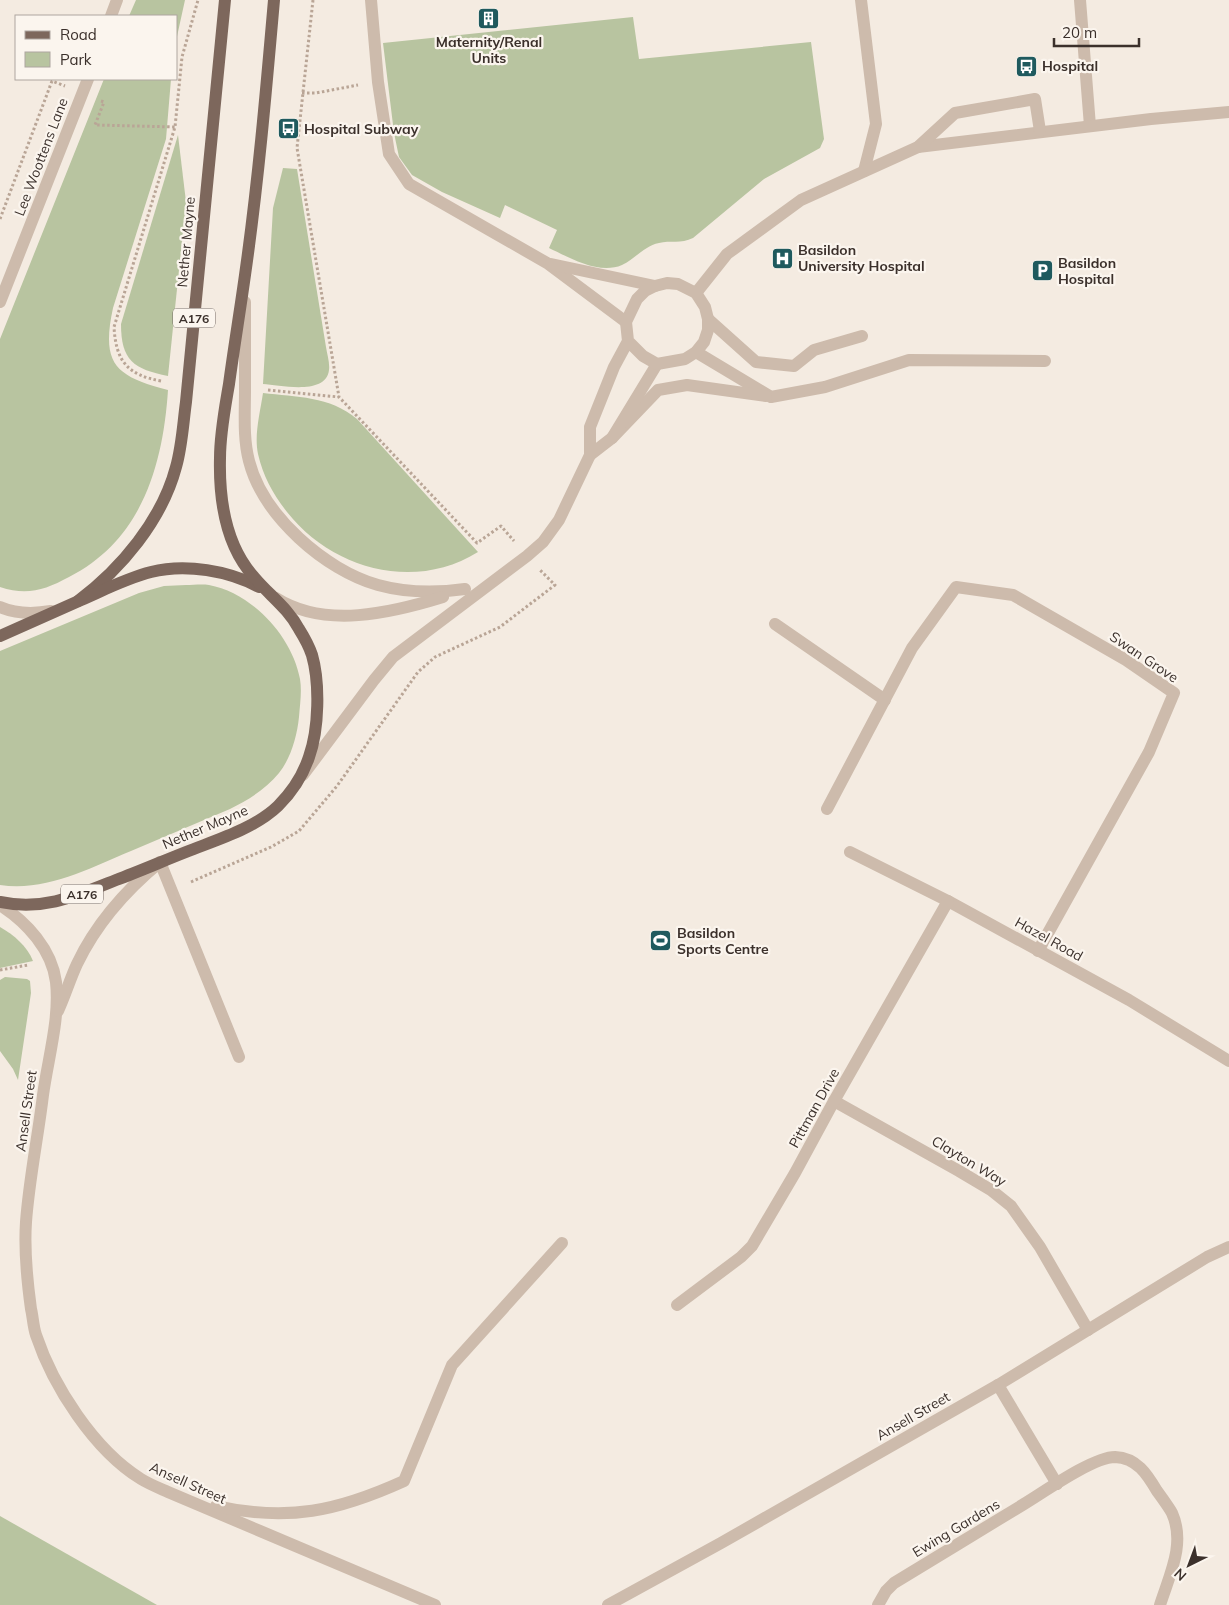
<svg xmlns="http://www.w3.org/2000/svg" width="1229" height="1605" viewBox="0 0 1229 1605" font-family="Mulish,sans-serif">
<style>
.green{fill:#b8c4a0}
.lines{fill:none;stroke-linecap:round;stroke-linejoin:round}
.path{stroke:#b9a596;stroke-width:3;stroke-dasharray:2.5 2.5;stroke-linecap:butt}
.minor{stroke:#cdbbac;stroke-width:12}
.major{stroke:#7d675c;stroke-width:12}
.labels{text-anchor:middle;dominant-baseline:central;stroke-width:4.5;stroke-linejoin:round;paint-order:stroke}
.shield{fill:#fbf5ee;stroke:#756b66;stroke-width:1}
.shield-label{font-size:12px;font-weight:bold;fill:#3b302b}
.poi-label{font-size:14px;font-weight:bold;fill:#3b302b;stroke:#fbf5ee;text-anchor:start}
.street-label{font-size:14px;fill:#3b302b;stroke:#fbf5ee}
</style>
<rect width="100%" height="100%" fill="#f4ebe1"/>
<g class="green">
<path d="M136 0H185L176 41V16H129Z"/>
<path d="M633 17 639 59 811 42 824 139 820 148 764 179 693 238C681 244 670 240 659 243 644 246 635 259 622 265 599 275 570 258 549 248L557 230 505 205 500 218 442 192 412 175 399 157 394 133 383 43Z"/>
<path d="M104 79H171L166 139 113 308C101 364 115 376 168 390 163 465 142 540 69 577 45 590 27 596 0 587V339Z"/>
<path d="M178 135 186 202 168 376C134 369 121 361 121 324Z"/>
<path d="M283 168 297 169 326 347C327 354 330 363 329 370 326 396 280 385 263 384L273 208Z"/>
<path d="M263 393C296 397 330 396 357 419L478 552C414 592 332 569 287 512 273 494 263 476 258 454 254 435 260 413 263 393Z"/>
<path d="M186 585C193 585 202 584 209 585 252 593 292 636 300 679 302 691 300 704 299 717 297 736 291 758 279 773 265 790 248 800 230 809 197 823 164 837 131 851 90 868 46 892 0 885V651L139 593 164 586Z"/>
<path d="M0 927C14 935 27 946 33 961L0 968Z"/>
<path d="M5 977 27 979 30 981 31 993 18 1080 13 1069 0 1051V980Z"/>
<path d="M0 1516 157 1605H0Z"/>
</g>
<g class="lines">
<g class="path">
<path d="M313 0 297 148 339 397 477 543 501 526 514 541"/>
<path d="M302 93H316L358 85"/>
<path d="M101 101 104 102 95 125 175 127"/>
<path d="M0 219 52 81 65 86"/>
<path d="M161 381C128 375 116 362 114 327L175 127 182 57 198 0"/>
<path d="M268 390 339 397"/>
<path d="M191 882 271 847 299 831 337 786 418 672 435 657 500 627 555 585 540 570"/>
<path d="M0 970 28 965"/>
</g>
<g class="minor">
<path d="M371 0 378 82 389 154 409 184 547 263 626 322"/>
<path d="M861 0 876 124 864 171"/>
<path d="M1080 0 1090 126"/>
<path d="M111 16 117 0"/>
<path d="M918 147 1151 119 1229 112"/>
<path d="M551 264 655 286"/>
<path d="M696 293 727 254 801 200 918 147 955 113 1035 99 1040 131"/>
<path d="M0 302 88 79"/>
<path d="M245 302C245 332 245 361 245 390 245 414 243 438 249 461 263 516 325 570 378 585 407 593 436 593 465 589"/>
<path d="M708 319 756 362 794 366 814 350 862 336"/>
<path d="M696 352 771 397 825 387 909 360 1045 361"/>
<path d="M612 438 658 390 687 385 766 396"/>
<path d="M590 455 612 438 657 364"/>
<path d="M276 598C325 629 391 613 443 597"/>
<path d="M0 607C16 614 34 614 51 611"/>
<path d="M775 624 885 700"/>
<path d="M303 775 374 680 393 657 527 556 543 542 559 520 590 455V427L614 367 628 341 626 322 637 299 645 291 655 286 667 283 678 284 696 293 705 307 708 319V330L704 342 696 352 685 359 657 364 643 356 628 341"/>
<path d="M827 809 912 648 956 587 1013 595 1126 660 1174 693 1149 752 1038 951"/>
<path d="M850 852 948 901 1129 1000 1229 1061"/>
<path d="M0 905C27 922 52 950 56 982 60 1019 48 1058 43 1095 38 1137 29 1180 26 1222 24 1251 27 1280 31 1309 33 1317 33 1326 36 1335 53 1386 94 1450 141 1479 149 1484 159 1488 168 1492L435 1605"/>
<path d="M58 1011C65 996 70 979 77 964 96 924 126 890 160 862L239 1057"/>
<path d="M834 1101 959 1171 991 1190 1011 1206 1040 1247 1088 1330"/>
<path d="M677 1305 741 1257 752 1246 795 1173 834 1101 948 901"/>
<path d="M998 1385 1057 1484"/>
<path d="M216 1506C288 1522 338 1511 404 1481L452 1365 562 1243"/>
<path d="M608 1605 721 1543 998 1385 1207 1257 1229 1247"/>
<path d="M878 1605 886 1591 894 1583C937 1557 981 1530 1024 1504 1044 1492 1093 1457 1115 1457 1137 1458 1147 1474 1157 1491 1162 1498 1168 1506 1172 1513 1186 1544 1169 1576 1160 1605"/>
</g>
<g class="major">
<path d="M78 601C121 569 162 520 176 467 182 446 183 424 186 402L225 0"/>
<path d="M0 636C27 624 54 612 81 600 104 590 127 578 151 572 186 563 229 571 259 587"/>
<path d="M0 902C44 911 76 896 116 880 140 871 163 861 186 852 216 840 254 829 278 806 291 793 303 775 309 757 319 729 320 683 312 655 309 646 304 637 299 629 288 608 269 595 254 577 226 546 219 499 220 458 220 433 225 408 229 384 234 347 240 311 245 275 258 184 266 92 274 0"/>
</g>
</g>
<defs>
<symbol id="building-square" viewBox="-11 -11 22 22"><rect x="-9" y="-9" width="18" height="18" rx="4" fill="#1f5a5e" stroke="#fbf5ee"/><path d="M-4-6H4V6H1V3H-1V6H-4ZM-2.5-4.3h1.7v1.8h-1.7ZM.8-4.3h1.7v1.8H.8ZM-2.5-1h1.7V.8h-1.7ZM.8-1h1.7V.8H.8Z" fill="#fff"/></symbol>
<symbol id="bus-square" viewBox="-11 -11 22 22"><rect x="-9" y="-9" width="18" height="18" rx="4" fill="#1f5a5e" stroke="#fbf5ee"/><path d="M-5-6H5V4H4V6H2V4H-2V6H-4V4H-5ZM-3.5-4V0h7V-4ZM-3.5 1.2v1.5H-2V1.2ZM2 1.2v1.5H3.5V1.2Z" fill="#fff"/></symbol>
<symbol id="hospital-square" viewBox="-11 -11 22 22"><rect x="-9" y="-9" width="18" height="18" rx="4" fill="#1f5a5e" stroke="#fbf5ee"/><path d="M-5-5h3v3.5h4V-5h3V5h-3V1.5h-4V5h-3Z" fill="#fff"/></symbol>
<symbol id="parking-square" viewBox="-11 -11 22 22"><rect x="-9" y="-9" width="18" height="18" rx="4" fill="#1f5a5e" stroke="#fbf5ee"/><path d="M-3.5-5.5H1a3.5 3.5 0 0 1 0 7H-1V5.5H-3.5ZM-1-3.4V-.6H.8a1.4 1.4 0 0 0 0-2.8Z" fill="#fff"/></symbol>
<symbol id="stadium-square" viewBox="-11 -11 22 22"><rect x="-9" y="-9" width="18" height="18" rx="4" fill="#1f5a5e" stroke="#fbf5ee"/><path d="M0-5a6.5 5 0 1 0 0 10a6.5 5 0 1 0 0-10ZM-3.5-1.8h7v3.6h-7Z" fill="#fff"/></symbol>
</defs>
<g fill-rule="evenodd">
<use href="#building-square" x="476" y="6" width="25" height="25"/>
<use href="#bus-square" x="1014" y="54" width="25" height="25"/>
<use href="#bus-square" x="276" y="116" width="25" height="25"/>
<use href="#hospital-square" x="770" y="246" width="25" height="25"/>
<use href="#parking-square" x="1030" y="258" width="25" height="25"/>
<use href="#stadium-square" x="648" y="928" width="25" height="25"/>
</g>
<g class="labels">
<g class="shield">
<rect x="173" y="308.5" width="42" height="19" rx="4"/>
<rect x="61" y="884.5" width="42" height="19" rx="4"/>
</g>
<g class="shield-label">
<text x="194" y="318">A176</text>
<text x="82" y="894">A176</text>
</g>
<g class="poi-label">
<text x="489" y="42" text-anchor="middle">Maternity/Renal<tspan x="489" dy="16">Units</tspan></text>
<text x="1042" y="66">Hospital</text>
<text x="304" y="129">Hospital Subway</text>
<text x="798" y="250">Basildon<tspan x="798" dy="16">University Hospital</tspan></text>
<text x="1058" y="263">Basildon<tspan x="1058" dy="16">Hospital</tspan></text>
<text x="677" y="933">Basildon<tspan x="677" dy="16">Sports Centre</tspan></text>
</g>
<g class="street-label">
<text transform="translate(41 157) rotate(-69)">Lee Woottens Lane</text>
<text transform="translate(186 242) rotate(-85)">Nether Mayne</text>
<text transform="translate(1144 657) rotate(34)">Swan Grove</text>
<text transform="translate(205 827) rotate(-23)">Nether Mayne</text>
<text transform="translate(1049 939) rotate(29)">Hazel Road</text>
<text transform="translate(814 1108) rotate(-61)">Pittman Drive</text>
<text transform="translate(26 1111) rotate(-82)">Ansell Street</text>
<text transform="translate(969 1161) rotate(31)">Clayton Way</text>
<text transform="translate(913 1416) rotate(-30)">Ansell Street</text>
<text transform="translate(188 1483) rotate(24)">Ansell Street</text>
<text transform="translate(956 1528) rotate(-31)">Ewing Gardens</text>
</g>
</g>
<rect x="15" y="15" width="162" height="65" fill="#fbf5ee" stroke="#aea6a0"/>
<rect x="25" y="31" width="25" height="8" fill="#7d675c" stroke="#aea6a0"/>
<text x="60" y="40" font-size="15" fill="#3b302b">Road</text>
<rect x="25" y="52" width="25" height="15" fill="#b8c4a0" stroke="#aea6a0"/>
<text x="60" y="65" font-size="15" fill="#3b302b">Park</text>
<g transform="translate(1189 1565) rotate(222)" stroke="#fbf5ee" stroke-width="4" paint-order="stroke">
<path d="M0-4L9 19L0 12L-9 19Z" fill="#3b302b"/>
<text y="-8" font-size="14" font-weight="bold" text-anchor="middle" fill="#3b302b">N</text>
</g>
<path d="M1054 38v8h85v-8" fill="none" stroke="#3b302b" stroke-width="2.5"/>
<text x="1062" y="38" font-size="15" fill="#3b302b" stroke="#fbf5ee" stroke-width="4" paint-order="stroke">20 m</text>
</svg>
